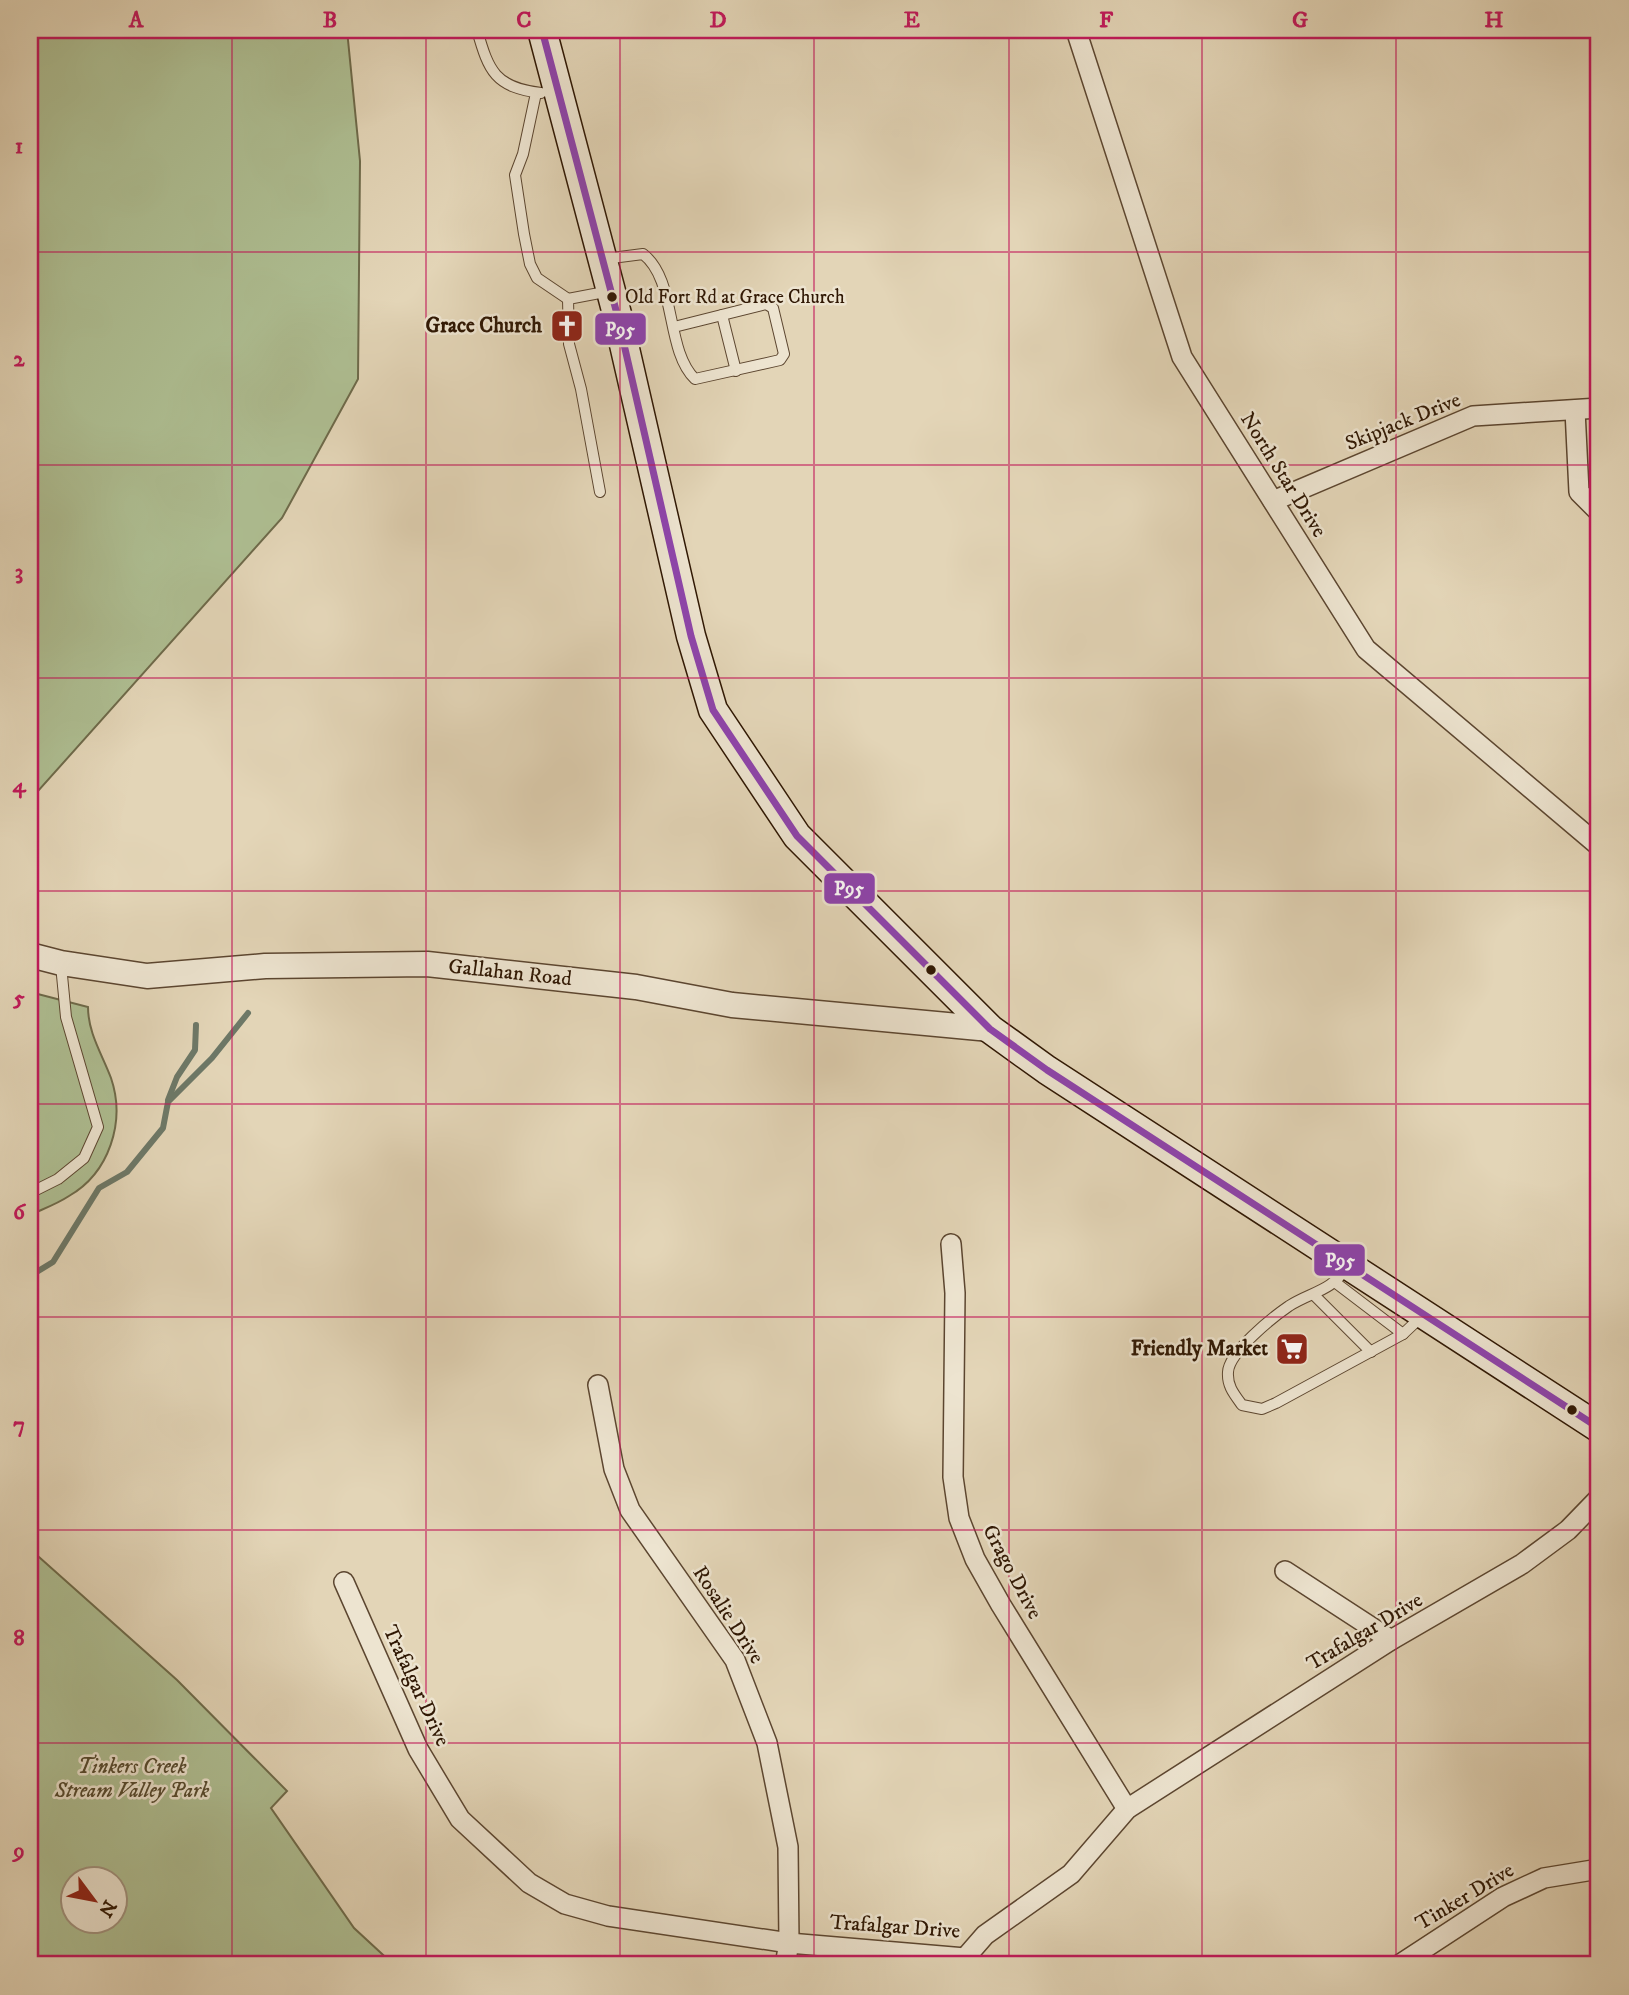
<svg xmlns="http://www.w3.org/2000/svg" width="1629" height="1995" viewBox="0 0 1629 1995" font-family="'IM FELL DW Pica',serif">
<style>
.green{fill:#aebe92;stroke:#6e6a4a;stroke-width:2;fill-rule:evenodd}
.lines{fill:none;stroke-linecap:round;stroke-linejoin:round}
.stream{stroke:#6d7867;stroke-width:6}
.service-casing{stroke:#5c4630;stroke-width:12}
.minor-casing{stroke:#5c4630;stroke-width:22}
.tertiary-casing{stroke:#5c4630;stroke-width:27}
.secondary-casing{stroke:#2f1703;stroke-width:31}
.service{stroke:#ede4d0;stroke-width:10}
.minor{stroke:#ede4d0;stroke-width:19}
.tertiary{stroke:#ede4d0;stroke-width:24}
.secondary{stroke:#ede4d0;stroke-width:28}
.bus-1-casing{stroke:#ede4d0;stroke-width:12}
.bus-1{stroke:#8e44ad;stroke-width:7}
.grid{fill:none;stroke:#c2185b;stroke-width:2;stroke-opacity:0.55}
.bus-dot{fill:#2f1703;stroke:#ede4d0;stroke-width:2.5}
.labels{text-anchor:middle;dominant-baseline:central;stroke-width:5;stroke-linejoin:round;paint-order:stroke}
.bus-label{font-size:19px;fill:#2f1703;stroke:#ede4d0;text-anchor:start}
.poi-label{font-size:21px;font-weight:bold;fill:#2f1703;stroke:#ede4d0;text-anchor:end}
.street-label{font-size:21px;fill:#2f1703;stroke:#ede4d0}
.park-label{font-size:21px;font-style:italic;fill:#55492e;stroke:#ede4d0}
.line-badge{stroke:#ede4d0;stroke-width:2.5}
.badge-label{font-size:19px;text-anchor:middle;font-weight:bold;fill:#fff}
.neatline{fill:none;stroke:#c2185b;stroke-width:2.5}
.grid-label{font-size:23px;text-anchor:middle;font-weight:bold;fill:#c2185b}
</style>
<rect width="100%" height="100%" fill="#e3d5b7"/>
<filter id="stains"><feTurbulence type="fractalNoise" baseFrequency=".00286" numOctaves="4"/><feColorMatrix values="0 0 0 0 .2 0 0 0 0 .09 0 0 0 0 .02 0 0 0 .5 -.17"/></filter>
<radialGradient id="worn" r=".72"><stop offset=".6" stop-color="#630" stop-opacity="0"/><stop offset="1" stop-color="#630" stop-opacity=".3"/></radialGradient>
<g class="green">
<path d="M30 30H347L360 161 358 379 282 518 30 800Z"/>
<path d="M30 992 88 1007C88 1033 102 1054 111 1078 126 1122 109 1173 69 1196 57 1204 43 1209 30 1215Z"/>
<path d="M30 1549 177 1680 287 1791 271 1808 354 1928 394 1965H30ZM74 1880H116V1922H74Z"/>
</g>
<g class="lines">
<g class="stream">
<path d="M168 1100 177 1077 195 1050 196 1025"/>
<path d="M30 1276 53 1262 99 1188 127 1172 163 1128 168 1102 212 1058 248 1013"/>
</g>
<defs>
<g id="service">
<path d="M477 30C489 72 495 87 541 93"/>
<path d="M536 93 523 154 515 175 524 234 530 264 537 278 568 299"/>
<path d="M604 259 643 254C677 280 665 350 695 379L780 360 784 354 773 308 766 304 674 327"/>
<path d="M722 315 736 371"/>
<path d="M600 492 581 389 569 344 568 299 610 291"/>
<path d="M30 1193 58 1179 84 1158 98 1127 66 1017 61 965"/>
<path d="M1346 1268C1332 1291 1311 1292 1289 1306 1273 1317 1229 1352 1228 1372 1227 1386 1234 1394 1242 1405L1262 1409 1276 1403 1403 1334 1421 1317"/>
<path d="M1336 1283 1403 1334"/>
<path d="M1314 1295 1371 1352"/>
</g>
<g id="minor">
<path d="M1076 30 1182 357 1366 649 1599 846"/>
<path d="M1575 410 1579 492 1599 512"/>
<path d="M1273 501 1473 416 1599 408"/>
<path d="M951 1244 955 1293 953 1477 959 1518 975 1559 1001 1605 1127 1809"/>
<path d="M598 1385 614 1469 630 1510 735 1660 767 1743 788 1847 789 1943 785 1965"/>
<path d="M1285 1571 1391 1640"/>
<path d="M344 1582 418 1749 460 1819 529 1883 565 1904 608 1916 789 1943 965 1958 985 1935 1071 1874 1127 1809 1391 1640 1522 1564 1568 1530 1599 1498"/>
<path d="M1399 1965 1503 1897 1544 1878 1599 1869"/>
</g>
<path id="tertiary" d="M30 955 61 963 147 976 265 966 427 964 636 987 732 1005 990 1029"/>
<path id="secondary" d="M542 30 617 314 691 636 713 710 797 836 990 1029 1047 1070 1599 1428"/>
</defs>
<use href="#service" class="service-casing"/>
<use href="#minor" class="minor-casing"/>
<use href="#tertiary" class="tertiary-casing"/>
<use href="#secondary" class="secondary-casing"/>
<use href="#service" class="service"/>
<use href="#minor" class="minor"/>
<use href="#tertiary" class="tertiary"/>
<use href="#secondary" class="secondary"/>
<defs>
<path id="bus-1" d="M542 30 617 314 691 636 713 710 797 836 990 1029 1047 1070 1599 1428"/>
</defs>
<use href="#bus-1" class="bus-1-casing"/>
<use href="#bus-1" class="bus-1"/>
</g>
<path class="grid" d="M232 30V1965M426 30V1965M620 30V1965M814 30V1965M1009 30V1965M1202 30V1965M1396 30V1965M30 252H1599M30 465H1599M30 678H1599M30 891H1599M30 1104H1599M30 1317H1599M30 1530H1599M30 1743H1599"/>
<defs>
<symbol id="church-square" viewBox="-11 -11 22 22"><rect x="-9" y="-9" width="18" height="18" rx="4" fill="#8f2418" stroke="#ede4d0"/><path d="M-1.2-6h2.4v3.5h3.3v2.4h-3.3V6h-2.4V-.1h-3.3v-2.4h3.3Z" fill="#fff"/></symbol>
<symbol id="supermarket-square" viewBox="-11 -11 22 22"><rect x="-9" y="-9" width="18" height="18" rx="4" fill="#8f2418" stroke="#ede4d0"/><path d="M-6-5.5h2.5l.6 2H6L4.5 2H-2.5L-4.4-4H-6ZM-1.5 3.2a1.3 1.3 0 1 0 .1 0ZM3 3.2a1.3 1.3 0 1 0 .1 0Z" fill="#fff"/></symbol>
</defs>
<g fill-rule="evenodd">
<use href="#church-square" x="548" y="307" width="38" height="38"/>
<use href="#supermarket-square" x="1273" y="1330" width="38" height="38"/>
</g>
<g class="bus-dot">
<circle cx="612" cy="297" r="6"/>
<circle cx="931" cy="970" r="6"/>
<circle cx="1572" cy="1410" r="6"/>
</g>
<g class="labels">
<g class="bus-label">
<text x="625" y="297">Old Fort Rd at Grace Church</text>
</g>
<g class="poi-label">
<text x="542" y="326">Grace Church</text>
<text x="1268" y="1349">Friendly Market</text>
</g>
<g class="street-label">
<text transform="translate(1403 422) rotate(-22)">Skipjack Drive</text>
<text transform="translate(1283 475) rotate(58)">North Star Drive</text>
<text transform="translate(510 973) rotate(6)">Gallahan Road</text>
<text transform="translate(1012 1572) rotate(62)">Grago Drive</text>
<text transform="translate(728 1615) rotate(57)">Rosalie Drive</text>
<text transform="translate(1365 1632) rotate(-31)">Trafalgar Drive</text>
<text transform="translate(416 1686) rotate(65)">Trafalgar Drive</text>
<text transform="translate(1465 1897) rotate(-31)">Tinker Drive</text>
<text transform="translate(895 1927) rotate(4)">Trafalgar Drive</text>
</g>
<g class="park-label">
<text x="132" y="1767">Tinkers Creek<tspan x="132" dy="24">Stream Valley Park</tspan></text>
</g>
</g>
<g class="line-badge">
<rect x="594" y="312" width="53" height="34" rx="7" fill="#8e44ad"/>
<rect x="823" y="872" width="53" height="33" rx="7" fill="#8e44ad"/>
<rect x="1313" y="1243" width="53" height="34" rx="7" fill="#8e44ad"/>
</g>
<g class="badge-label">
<text x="620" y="336">P95</text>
<text x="849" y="895">P95</text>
<text x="1340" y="1267">P95</text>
</g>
<rect width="1629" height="1995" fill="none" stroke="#e3d5b7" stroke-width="77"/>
<g transform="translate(94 1900) rotate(122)"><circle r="33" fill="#ede4d0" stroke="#a1927e" stroke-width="2"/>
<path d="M0-5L12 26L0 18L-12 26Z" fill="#8f2418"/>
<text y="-10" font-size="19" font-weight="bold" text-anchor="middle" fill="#2f1703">N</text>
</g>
<rect x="38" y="38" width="1552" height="1918" class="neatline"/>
<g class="grid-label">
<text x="136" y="27">A</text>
<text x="330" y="27">B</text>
<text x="524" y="27">C</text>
<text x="718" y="27">D</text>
<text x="912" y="27">E</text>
<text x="1106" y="27">F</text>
<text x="1300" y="27">G</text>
<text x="1494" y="27">H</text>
<text x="19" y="153">1</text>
<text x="19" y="366">2</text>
<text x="19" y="579">3</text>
<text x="19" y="792">4</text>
<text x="19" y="1005">5</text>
<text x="19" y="1219">6</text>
<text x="19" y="1432">7</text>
<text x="19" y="1645">8</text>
<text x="19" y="1858">9</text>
</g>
<rect width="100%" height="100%" filter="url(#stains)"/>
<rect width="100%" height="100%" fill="url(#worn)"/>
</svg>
